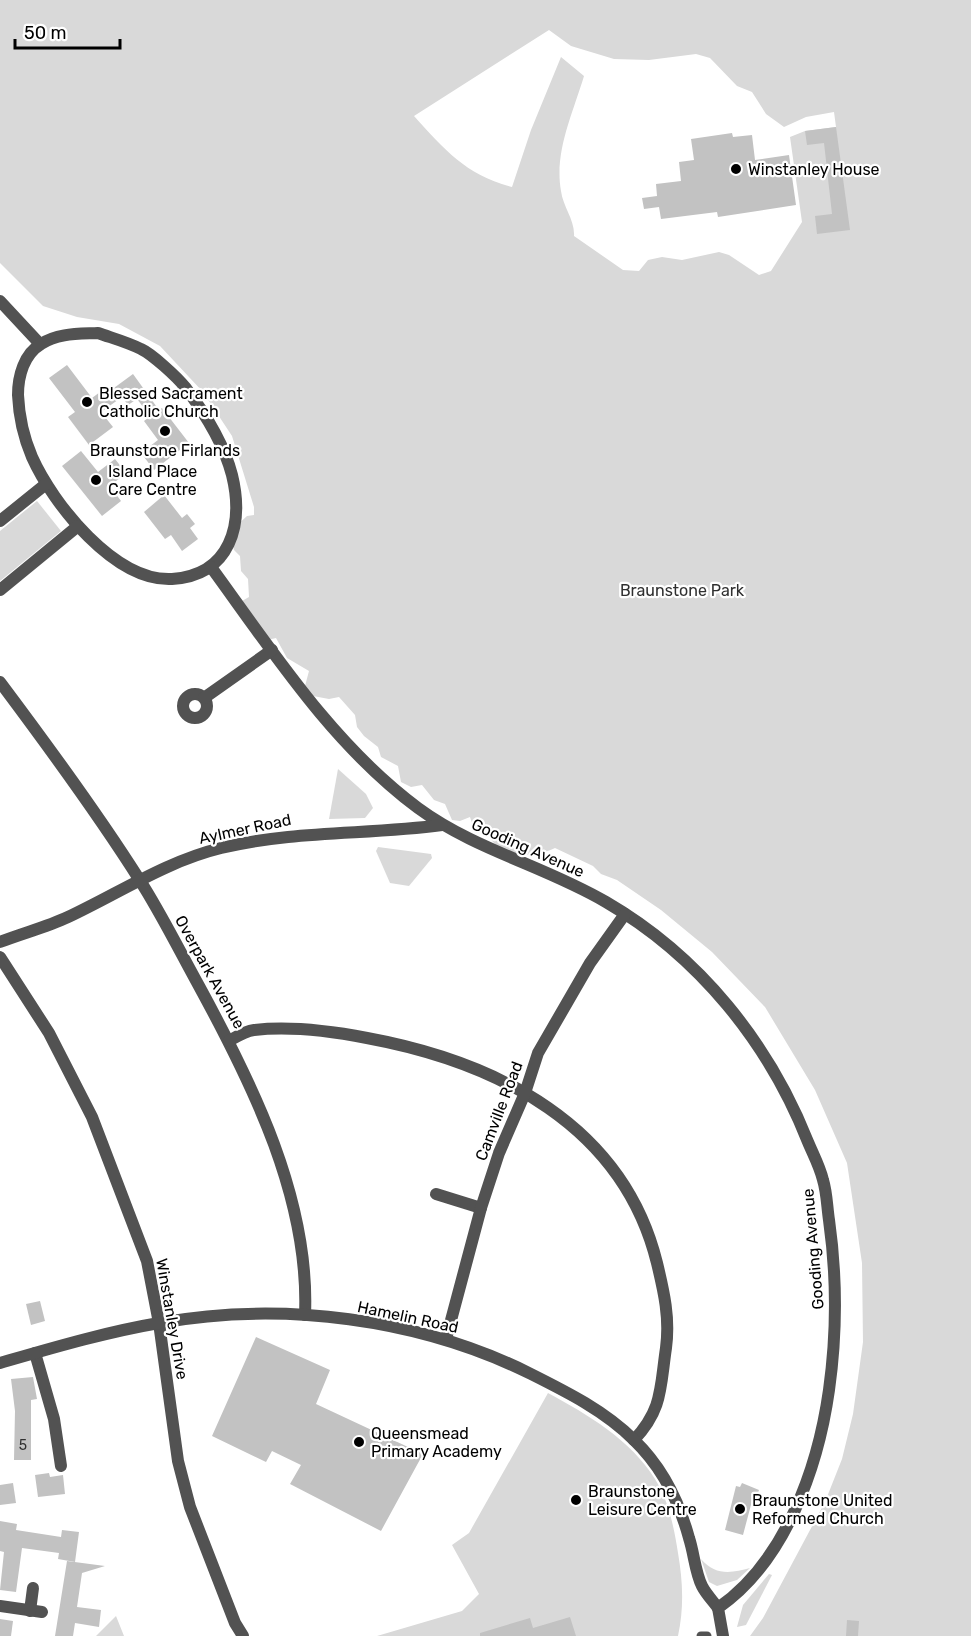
<svg xmlns="http://www.w3.org/2000/svg" width="971" height="1636" viewBox="0 0 971 1636" font-family="Rubik,sans-serif">
<style>
.green{fill:#d9d9d9;fill-rule:evenodd}
.building{fill:#c2c2c2}
.lines{fill:none;stroke-linecap:round;stroke-linejoin:round}
.pedestrian{stroke:#525252;stroke-width:9}
.minor{stroke:#525252;stroke-width:12}
.poi-dot{fill:#000;stroke:#fff;stroke-width:2}
.labels{text-anchor:middle;dominant-baseline:central;stroke-width:4.5;stroke-linejoin:round;paint-order:stroke}
.number-label{font-size:14px;fill:#303030}
.poi-label{font-size:16px;fill:#000;stroke:#fff;text-anchor:start}
.park-label{font-size:16px;fill:#303030;stroke:#fff}
.street-label{font-size:16px;fill:#000;stroke:#fff}
</style>
<rect width="100%" height="100%" fill="#fff"/>
<g class="green">
<path d="M0 0H971V1636H750L763 1618 825 1502 842 1459 853 1414 863 1342 862 1263 847 1163 815 1090 765 1007 712 952 661 910 617 880 601 874 593 866 555 848C533 859 498 859 486 831L474 829 470 817 460 821 452 820 445 804 434 800 422 785 411 787 401 782 398 766 381 757 378 747 364 736 357 727 355 715 339 697 329 699 313 696 305 686 309 671 287 658 276 638 259 642 253 636 242 601 249 597 248 579 241 571 240 556 234 550 231 538 233 529 247 516 254 515V507L232 436 203 392 160 346 119 324 77 317 43 306 0 263ZM549 30 571 46 614 59 649 60 696 54 710 58 737 86 752 92 766 114 784 127 806 117 834 112 836 127 805 131 790 137 802 222 771 271 759 275 729 255 719 252 682 260 662 257 648 260 639 271 623 270 574 236C575 220 563 207 561 191 554 152 573 113 584 76L561 57 531 130 512 187C466 175 445 150 414 116Z"/>
<path d="M37 501 61 531 0 581V531Z"/>
<path d="M338 769 366 794 373 808 365 818 329 819Z"/>
<path d="M378 847 431 854 432 858 409 886 390 883 376 851Z"/>
<path d="M548 1393C587 1414 631 1440 655 1479 669 1501 674 1528 678 1553 683 1582 684 1608 678 1636H377L462 1611 479 1594 452 1545 469 1533Z"/>
<path d="M701 1559C715 1576 732 1573 750 1568L737 1580 717 1586 709 1582Z"/>
<path d="M769 1574 772 1575 746 1625 737 1627 743 1605Z"/>
<path d="M116 1616 124 1636H96Z"/>
</g>
<g class="building">
<path d="M836 127 850 230 817 234 815 216 832 214 824 143 807 145 805 131Z"/>
<path d="M732 133 733 137 752 135 755 160 789 155 796 205 718 217 717 212 661 219 659 207 644 209 642 198 657 196 656 184 681 181 679 162 694 160 691 139Z"/>
<path d="M67 365 92 398 100 392 103 396 133 374 159 410 162 408 189 443 154 470 141 453 158 440 144 421 150 416 137 399 128 405 122 397 101 412 113 427 89 445 68 417 75 412 49 378Z"/>
<path d="M81 451 98 472 115 459 126 473 110 486 121 501 102 516 62 466Z"/>
<path d="M164 495 182 518 187 514 195 524 190 528 198 539 182 551 171 535 165 539 144 512Z"/>
<path d="M40 1301 45 1321 31 1325 26 1304Z"/>
<path d="M256 1337 330 1370 316 1404 423 1454 381 1531 290 1484 301 1465 272 1451 266 1462 212 1436Z"/>
<path d="M33 1377 37 1399 31 1400V1460H14L15 1411 11 1379Z"/>
<path d="M49 1473 50 1477 63 1475 65 1494 38 1497 35 1475Z"/>
<path d="M13 1483 16 1503 0 1505V1485Z"/>
<path d="M742 1483 759 1490 755 1501H752L743 1535 725 1530 736 1486 740 1487Z"/>
<path d="M0 1521 17 1524 16 1530 61 1537 62 1530 79 1532 75 1562 58 1559 59 1553 22 1548 16 1592 0 1590 4 1552 0 1551Z"/>
<path d="M67 1561 105 1566 82 1573 77 1607 101 1610 99 1627 75 1623 73 1636H55Z"/>
<path d="M570 1617 576 1636H480V1633L530 1618 533 1628Z"/>
<path d="M0 1619 13 1621 11 1636H0Z"/>
<path d="M847 1620 859 1621 858 1636H846Z"/>
</g>
<g class="lines">
<path class="pedestrian" d="M701 1636H707"/>
<g class="minor">
<path d="M0 301 40 344"/>
<path d="M98 333C112 338 127 342 141 349 152 354 177 377 185 387 204 412 224 444 232 475 244 524 231 575 172 579 115 582 53 504 32 457 23 436 19 417 18 395 18 376 24 354 41 344 58 333 78 334 98 333Z"/>
<path d="M0 521 46 484"/>
<path d="M211 567C273 652 333 745 418 808 475 850 545 866 606 902 699 956 769 1043 808 1142 813 1154 820 1167 823 1180 827 1193 827 1207 829 1220 837 1277 837 1333 829 1390 818 1468 785 1562 718 1608L723 1636"/>
<path d="M0 590 78 526"/>
<path d="M0 682C48 746 96 811 139 879 161 913 179 950 199 986 253 1085 310 1200 305 1315"/>
<circle cx="195" cy="706" r="12"/>
<path d="M204 698 272 650"/>
<path d="M0 942C23 933 47 927 68 917 119 893 167 861 221 848 295 830 368 835 442 825"/>
<path d="M0 957 49 1033 92 1117 147 1261 159 1323 178 1461 190 1507 235 1623 243 1636"/>
<path d="M229 1041C236 1037 245 1031 254 1030 290 1026 331 1031 367 1038 497 1062 623 1125 657 1263 664 1292 670 1318 666 1348 660 1388 663 1409 634 1440"/>
<path d="M436 1194 481 1208"/>
<path d="M446 1339 481 1208 499 1153 525 1093 538 1053 590 963 625 914"/>
<path d="M35 1353 54 1419 61 1466"/>
<path d="M0 1363C52 1348 106 1332 159 1323 282 1301 419 1318 531 1374 567 1392 605 1411 634 1440 661 1466 679 1501 689 1538 694 1553 695 1572 702 1586 706 1594 713 1601 718 1608"/>
<path d="M0 1606 42 1612"/>
<path d="M30 1611 33 1588"/>
</g>
</g>
<g class="poi-dot">
<circle cx="736" cy="169" r="6"/>
<circle cx="87" cy="402" r="6"/>
<circle cx="165" cy="431" r="6"/>
<circle cx="96" cy="480" r="6"/>
<circle cx="359" cy="1442" r="6"/>
<circle cx="576" cy="1500" r="6"/>
<circle cx="740" cy="1509" r="6"/>
</g>
<g class="labels">
<g class="number-label">
<text x="23" y="1445">5</text>
</g>
<g class="poi-label">
<text x="748" y="169">Winstanley House</text>
<text x="99" y="393">Blessed Sacrament<tspan x="99" dy="18">Catholic Church</tspan></text>
<text x="165" y="450" text-anchor="middle">Braunstone Firlands</text>
<text x="108" y="471">Island Place<tspan x="108" dy="18">Care Centre</tspan></text>
<text x="371" y="1433">Queensmead<tspan x="371" dy="18">Primary Academy</tspan></text>
<text x="588" y="1491">Braunstone<tspan x="588" dy="18">Leisure Centre</tspan></text>
<text x="752" y="1500">Braunstone United<tspan x="752" dy="18">Reformed Church</tspan></text>
</g>
<g class="park-label">
<text x="682" y="590">Braunstone Park</text>
</g>
<g class="street-label">
<text transform="translate(245 829) rotate(-12)">Aylmer Road</text>
<text transform="translate(528 848) rotate(24)">Gooding Avenue</text>
<text transform="translate(210 972) rotate(61)">Overpark Avenue</text>
<text transform="translate(499 1111) rotate(-69)">Camville Road</text>
<text transform="translate(813 1249) rotate(-95)">Gooding Avenue</text>
<text transform="translate(408 1317) rotate(12)">Hamelin Road</text>
<text transform="translate(172 1319) rotate(80)">Winstanley Drive</text>
</g>
</g>
<path d="M15 39v9h105v-9" fill="none" stroke="#000000" stroke-width="3"/>
<text x="24" y="39" font-size="18" fill="#000000" stroke="#ffffff" stroke-width="4.5" paint-order="stroke">50 m</text>
</svg>
